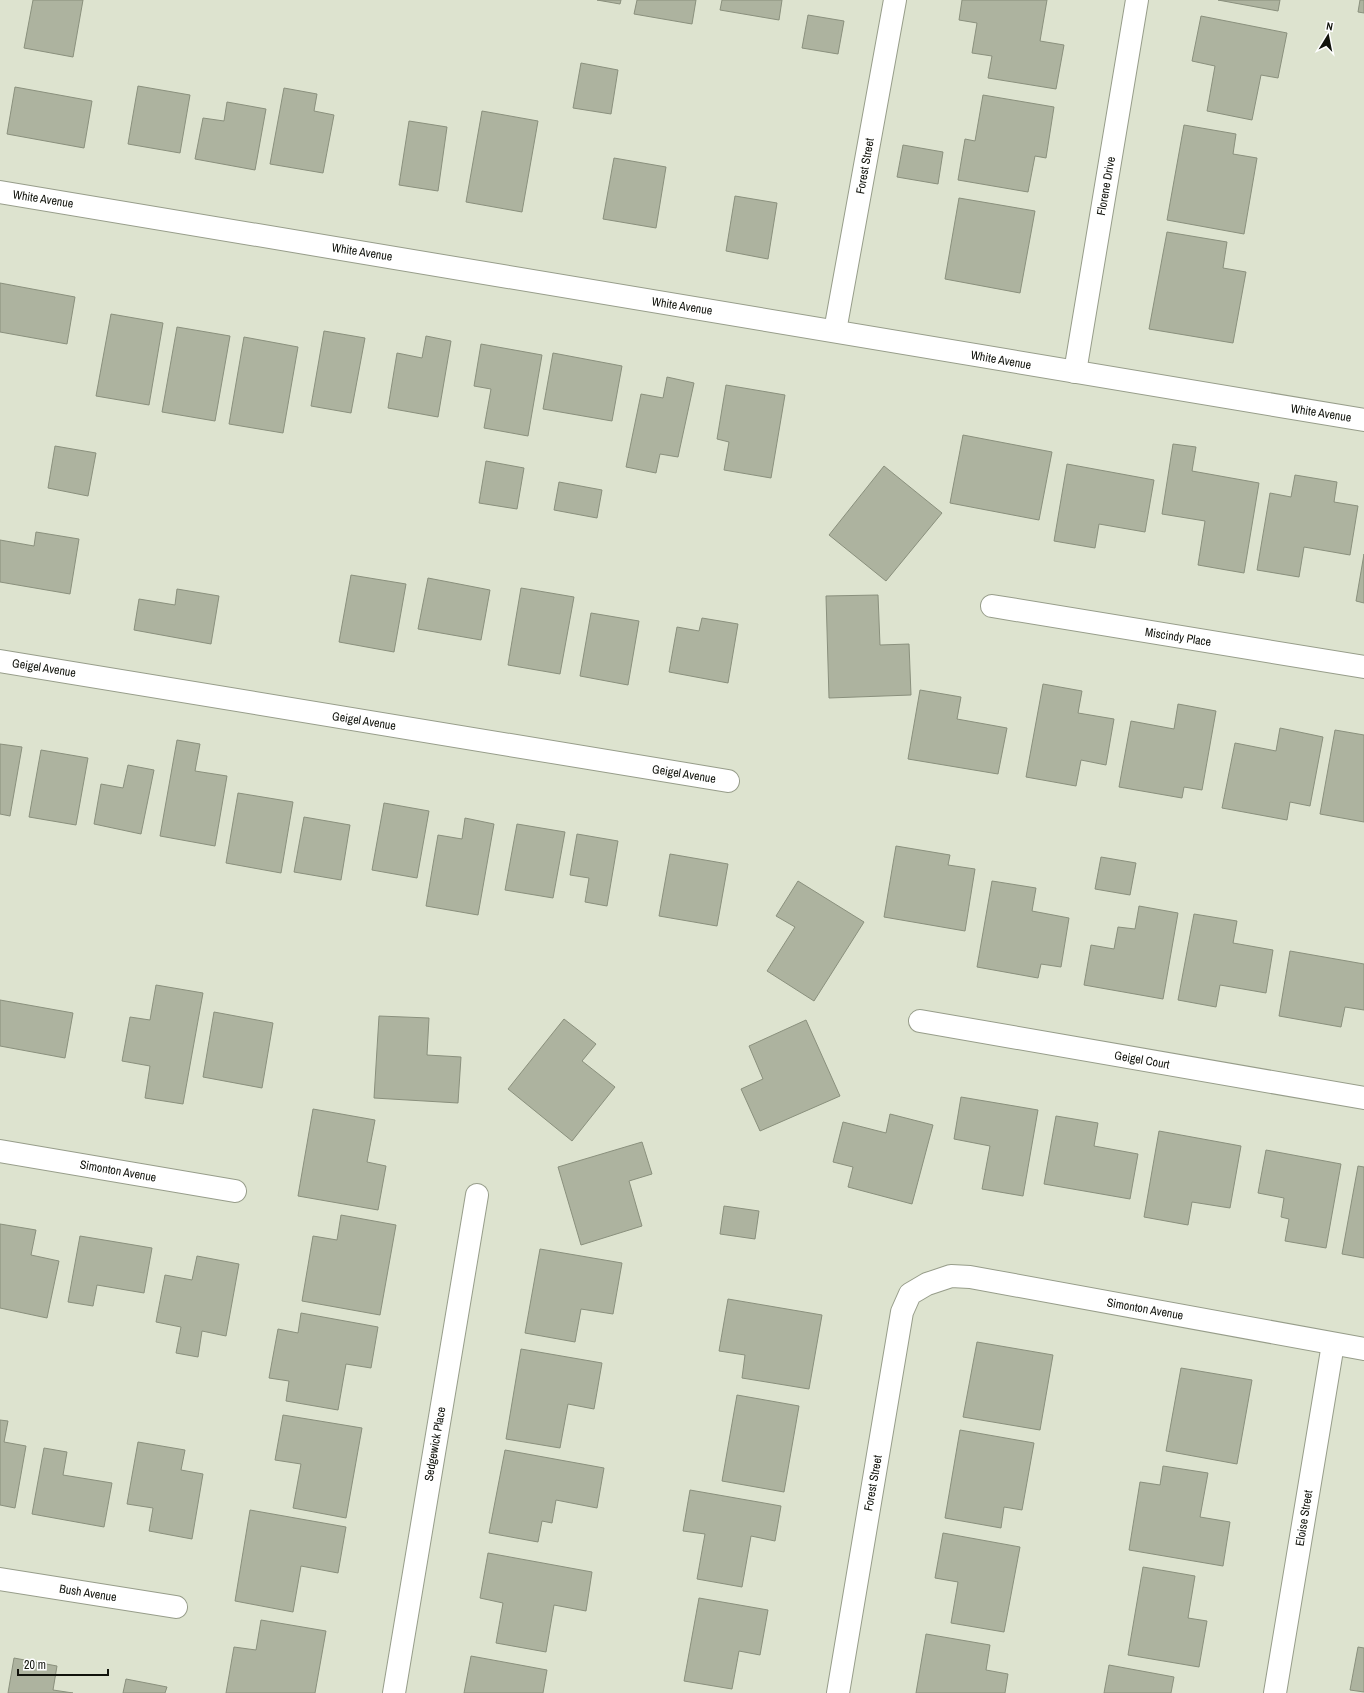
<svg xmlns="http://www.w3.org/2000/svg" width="1364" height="1693" viewBox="0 0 1364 1693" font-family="'Archivo Narrow',sans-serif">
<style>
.building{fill:#adb39f;stroke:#8a907d}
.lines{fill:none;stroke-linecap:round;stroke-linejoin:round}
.minor-casing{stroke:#979d8a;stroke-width:24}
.minor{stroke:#fff;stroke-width:22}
.labels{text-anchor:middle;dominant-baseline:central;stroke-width:3;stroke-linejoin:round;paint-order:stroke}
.street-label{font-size:12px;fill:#11130c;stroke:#fff}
</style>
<rect width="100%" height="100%" fill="#dde3cf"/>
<g class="building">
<path d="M33 0H83L73 57 24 48Z"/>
<path d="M597 0H621L620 4Z"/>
<path d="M637 0H696L692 24 634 14Z"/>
<path d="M722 0H782L779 20 720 10Z"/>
<path d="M962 0H1047L1040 41 1064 45 1056 89 988 78 992 56 972 53 977 23 959 20Z"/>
<path d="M1218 0H1280L1278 11Z"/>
<path d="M1360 0H1364V13L1358 12Z"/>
<path d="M808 15 844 21 838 54 802 48Z"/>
<path d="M1201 16 1287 33 1278 78 1261 75 1252 120 1207 111 1215 66 1192 61Z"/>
<path d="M581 63 618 70 611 114 573 108Z"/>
<path d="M138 86 190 95 180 153 128 144Z"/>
<path d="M15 87 92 101 84 148 7 134Z"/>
<path d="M284 88 317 94 314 111 334 115 323 173 270 164Z"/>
<path d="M983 95 1054 107 1046 158 1035 156 1028 192 958 180 965 139 975 141Z"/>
<path d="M227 102 266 109 255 170 195 159 203 118 224 121Z"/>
<path d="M482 111 538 121 522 212 466 202Z"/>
<path d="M409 121 447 127 438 191 399 185Z"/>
<path d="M1184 125 1236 134 1233 154 1257 158 1244 234 1167 220Z"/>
<path d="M903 145 943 152 938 184 897 177Z"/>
<path d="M614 158 666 167 656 228 603 219Z"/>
<path d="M735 196 777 203 768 259 726 251Z"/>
<path d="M959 198 1035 211 1020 293 945 279Z"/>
<path d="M1167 232 1227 242 1223 268 1246 272 1233 343 1149 329Z"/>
<path d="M0 283 75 297 67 344 0 332Z"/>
<path d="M111 314 163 323 149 405 96 396Z"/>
<path d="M177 327 230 336 215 421 162 412Z"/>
<path d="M324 331 365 338 351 413 311 406Z"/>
<path d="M426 336 451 341 438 417 388 408 397 353 422 358Z"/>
<path d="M244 337 298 347 283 433 229 424Z"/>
<path d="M481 344 542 355 528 436 484 428 491 389 474 386Z"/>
<path d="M553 353 622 366 612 421 543 409Z"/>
<path d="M667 377 694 383 678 457 660 454 656 473 626 467 641 394 663 398Z"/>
<path d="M726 385 785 395 771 478 724 470 729 442 717 439Z"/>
<path d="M963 435 1052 452 1039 520 950 503Z"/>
<path d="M1173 444 1196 447 1192 471 1259 483 1244 573 1198 565 1205 521 1162 514Z"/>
<path d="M55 446 96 453 88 496 48 488Z"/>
<path d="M486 461 524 468 517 509 479 503Z"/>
<path d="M1067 464 1154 480 1145 532 1099 524 1095 548 1054 541Z"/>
<path d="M884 466 942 513 886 581 829 535Z"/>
<path d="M1295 475 1337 482 1334 502 1358 506 1350 555 1304 547 1299 577 1257 570 1270 493 1291 497Z"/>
<path d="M559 482 602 490 597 518 554 510Z"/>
<path d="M36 532 79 539 70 594 0 582V540L34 546Z"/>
<path d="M1364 554V603L1356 601Z"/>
<path d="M351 575 406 584 394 652 339 642Z"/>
<path d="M428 578 490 590 481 640 418 629Z"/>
<path d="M521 588 574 597 560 674 508 665Z"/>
<path d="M177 589 219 596 211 644 134 630 139 599 175 605Z"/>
<path d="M878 595 880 645 909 644 911 695 829 698 826 596Z"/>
<path d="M591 613 639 621 628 685 580 676Z"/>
<path d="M702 618 738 624 728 683 669 672 677 627 699 631Z"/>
<path d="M1043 684 1082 691 1078 713 1114 719 1106 765 1081 760 1076 786 1026 777Z"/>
<path d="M920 690 961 697 957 719 1007 728 998 774 908 759Z"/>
<path d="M1178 704 1216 711 1202 790 1184 787 1182 798 1119 787 1131 721 1174 729Z"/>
<path d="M1280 728 1323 737 1310 806 1290 802 1287 820 1222 808 1235 743 1276 751Z"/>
<path d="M1335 730 1364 735V822L1320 814Z"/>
<path d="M177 740 200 744 195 771 227 776 215 846 160 836Z"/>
<path d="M0 744 22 747 10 816 0 814Z"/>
<path d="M41 750 88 758 76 825 29 817Z"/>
<path d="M128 765 154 770 141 834 94 824 101 784 123 788Z"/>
<path d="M238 793 293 802 281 873 226 863Z"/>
<path d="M384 803 429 811 417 878 372 870Z"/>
<path d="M304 817 350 825 341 880 294 872Z"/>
<path d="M465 818 494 824 478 915 426 906 438 835 462 839Z"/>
<path d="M517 824 565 832 553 898 505 890Z"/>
<path d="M577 834 618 841 607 906 585 902 589 878 570 875Z"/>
<path d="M896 846 950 855 948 865 975 869 965 931 884 917Z"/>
<path d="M670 854 728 864 717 926 659 916Z"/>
<path d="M1101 857 1136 863 1130 895 1095 889Z"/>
<path d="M798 881 864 922 814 1001 767 971 795 927 776 916Z"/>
<path d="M992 881 1036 888 1032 911 1069 918 1061 967 1041 964 1038 978 977 967Z"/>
<path d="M1139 906 1178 913 1163 999 1084 985 1091 945 1114 949 1118 927 1135 929Z"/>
<path d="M1194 914 1237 921 1233 943 1273 950 1266 993 1220 985 1216 1007 1178 1000Z"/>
<path d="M1290 951 1364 964V1010L1345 1007 1341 1027 1279 1016Z"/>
<path d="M156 985 203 993 183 1104 145 1098 150 1066 122 1061 130 1017 150 1020Z"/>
<path d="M0 1000 73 1013 65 1058 0 1046Z"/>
<path d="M214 1012 273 1023 262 1088 203 1077Z"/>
<path d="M379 1016 429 1018 427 1055 461 1057 458 1103 374 1098Z"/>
<path d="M564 1019 596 1044 582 1061 615 1087 572 1141 508 1089Z"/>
<path d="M806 1020 840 1096 760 1131 741 1089 763 1079 749 1046Z"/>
<path d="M961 1097 1038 1110 1023 1196 982 1189 990 1146 954 1139Z"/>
<path d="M313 1109 375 1120 367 1162 386 1166 378 1210 298 1196Z"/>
<path d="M890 1114 933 1125 912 1204 848 1187 853 1167 833 1162 843 1122 886 1133Z"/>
<path d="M1056 1116 1098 1123 1094 1146 1138 1154 1130 1199 1044 1184Z"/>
<path d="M1159 1131 1241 1146 1230 1208 1192 1202 1188 1225 1144 1217Z"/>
<path d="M642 1142 652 1174 629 1181 642 1226 581 1245 558 1167Z"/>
<path d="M1266 1150 1341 1164 1326 1248 1285 1241 1289 1219 1281 1217 1284 1198 1258 1193Z"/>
<path d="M1358 1166 1364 1167V1258L1342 1254Z"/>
<path d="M724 1206 759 1211 755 1239 720 1234Z"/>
<path d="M341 1215 396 1225 380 1315 302 1301 313 1236 337 1240Z"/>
<path d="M0 1224 36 1230 31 1255 59 1261 47 1318 0 1308Z"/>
<path d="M80 1236 152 1248 144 1293 97 1285 93 1306 68 1302Z"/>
<path d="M540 1249 622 1263 613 1314 581 1309 575 1342 525 1333Z"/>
<path d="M197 1256 239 1264 226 1336 202 1331 198 1357 176 1353 181 1327 156 1322 165 1275 192 1280Z"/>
<path d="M728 1299 822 1315 809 1389 742 1378 745 1355 719 1351Z"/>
<path d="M301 1313 378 1327 371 1368 346 1364 338 1410 286 1401 289 1381 269 1378 278 1329 298 1333Z"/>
<path d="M977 1342 1053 1355 1040 1430 963 1417Z"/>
<path d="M521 1349 602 1363 594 1409 568 1404 560 1448 506 1439Z"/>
<path d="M1181 1368 1252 1380 1237 1464 1166 1451Z"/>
<path d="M737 1395 799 1406 784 1492 722 1481Z"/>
<path d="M283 1415 362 1428 346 1518 293 1508 301 1464 275 1460Z"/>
<path d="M0 1420 8 1421 4 1442 26 1446 15 1508 0 1505Z"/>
<path d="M960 1430 1034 1443 1022 1510 1004 1507 1001 1528 945 1518Z"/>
<path d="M138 1442 185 1450 181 1470 203 1474 192 1539 149 1531 153 1508 127 1504Z"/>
<path d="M44 1448 67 1452 63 1475 112 1483 104 1527 32 1514Z"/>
<path d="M505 1450 604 1468 597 1508 556 1500 552 1523 542 1521 538 1542 489 1533Z"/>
<path d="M1163 1466 1208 1473 1200 1517 1230 1522 1223 1566 1129 1550 1140 1482 1160 1485Z"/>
<path d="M690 1490 781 1506 775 1541 751 1536 742 1587 697 1579 705 1534 683 1531Z"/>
<path d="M250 1510 346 1527 338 1573 301 1566 293 1612 235 1601Z"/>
<path d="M943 1533 1020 1547 1004 1632 951 1623 958 1582 935 1578Z"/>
<path d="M488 1553 592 1572 586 1611 554 1605 546 1652 496 1643 503 1603 480 1598Z"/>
<path d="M1143 1567 1195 1576 1188 1618 1207 1621 1199 1667 1128 1655Z"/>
<path d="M699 1598 768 1610 760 1655 739 1651 732 1689 684 1681Z"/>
<path d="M261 1620 326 1631 315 1693H226L234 1647 256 1650Z"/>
<path d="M926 1634 990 1645 986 1670 1008 1674 1005 1693H916Z"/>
<path d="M1358 1647 1364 1648V1692L1350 1690Z"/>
<path d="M471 1656 547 1670 543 1693H464Z"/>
<path d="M14 1658 57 1666 53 1690 73 1693H8Z"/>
<path d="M1109 1665 1174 1677 1171 1693H1104Z"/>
<path d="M126 1679 167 1687 165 1693H123Z"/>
</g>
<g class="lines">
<defs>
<g id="minor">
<path d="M0 192 1364 420"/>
<path d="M835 331 895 0"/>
<path d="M1075 372 1137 0"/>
<path d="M992 606 1364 667"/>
<path d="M0 661 728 781"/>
<path d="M920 1021 1364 1098"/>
<path d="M0 1151 235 1191"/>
<path d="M0 1579 176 1607"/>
<path d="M394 1693 477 1195"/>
<path d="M838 1693 902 1312 910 1294 927 1284 951 1276 970 1277 1364 1349"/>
<path d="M1275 1693 1333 1344"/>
</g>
</defs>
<use href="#minor" class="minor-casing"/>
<use href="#minor" class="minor"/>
</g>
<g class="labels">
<g class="street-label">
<text transform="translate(865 166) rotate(-80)">Forest Street</text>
<text transform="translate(1106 186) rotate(-80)">Florene Drive</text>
<text transform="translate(43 199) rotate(9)">White Avenue</text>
<text transform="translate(362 252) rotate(9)">White Avenue</text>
<text transform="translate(682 306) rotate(9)">White Avenue</text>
<text transform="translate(1001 360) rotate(10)">White Avenue</text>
<text transform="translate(1321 413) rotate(9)">White Avenue</text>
<text transform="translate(1178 637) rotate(9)">Miscindy Place</text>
<text transform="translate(44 668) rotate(9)">Geigel Avenue</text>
<text transform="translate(364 721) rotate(9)">Geigel Avenue</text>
<text transform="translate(684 774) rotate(9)">Geigel Avenue</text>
<text transform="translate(1142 1060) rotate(10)">Geigel Court</text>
<text transform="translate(118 1171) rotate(10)">Simonton Avenue</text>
<text transform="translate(1145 1309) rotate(10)">Simonton Avenue</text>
<text transform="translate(435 1444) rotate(-80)">Sedgewick Place</text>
<text transform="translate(873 1483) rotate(-80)">Forest Street</text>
<text transform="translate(1304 1518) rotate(-81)">Eloise Street</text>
<text transform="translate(88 1593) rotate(9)">Bush Avenue</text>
</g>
</g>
<g transform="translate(1328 36) rotate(10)" stroke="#ffffff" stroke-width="3" paint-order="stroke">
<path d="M0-3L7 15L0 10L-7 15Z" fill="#11130c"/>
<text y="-6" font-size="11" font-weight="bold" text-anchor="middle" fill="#11130c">N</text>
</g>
<path d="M18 1669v6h90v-6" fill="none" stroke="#11130c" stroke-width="2"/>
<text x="24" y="1669" font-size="12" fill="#11130c" stroke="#ffffff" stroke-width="3" paint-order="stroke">20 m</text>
</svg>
